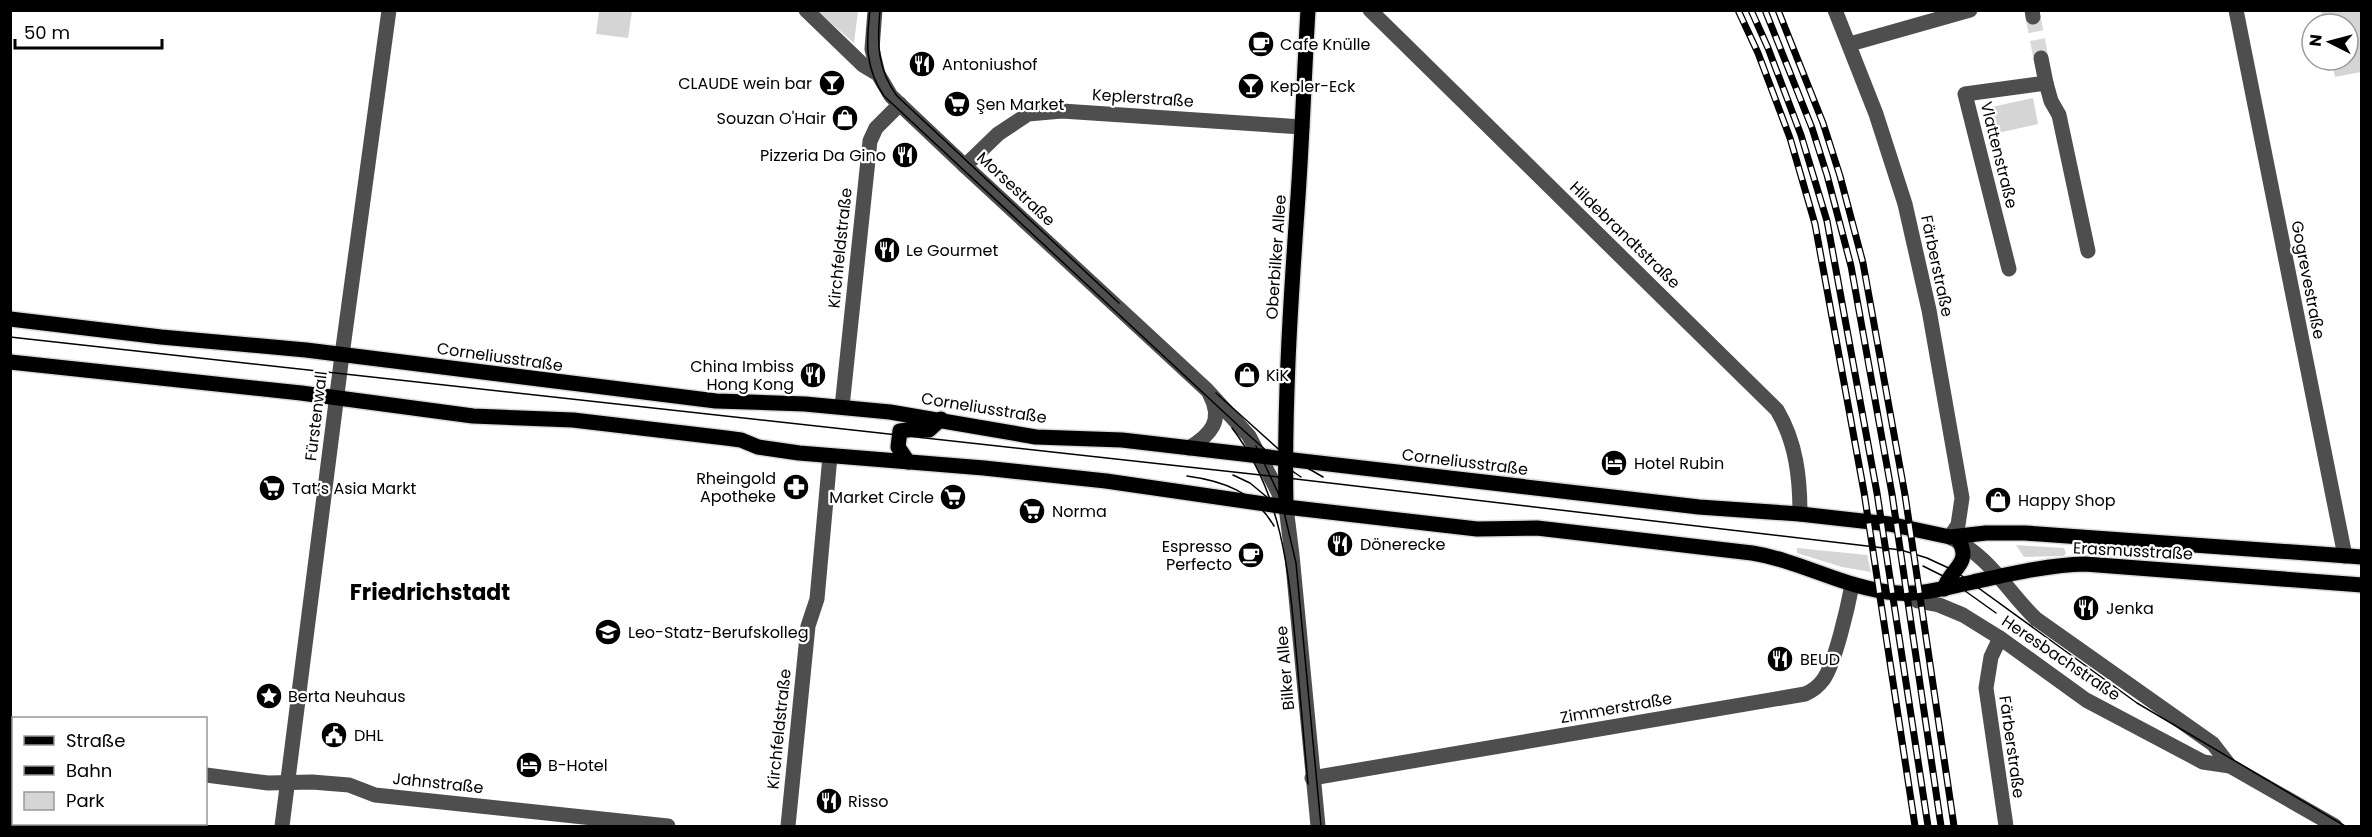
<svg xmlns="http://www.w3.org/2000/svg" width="2372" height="837" viewBox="0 0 2372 837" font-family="Poppins,sans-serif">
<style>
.green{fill:#d5d5d5}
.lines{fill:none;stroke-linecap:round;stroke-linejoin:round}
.minor-tunnel{stroke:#d9d9d9;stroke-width:15;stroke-dasharray:15 8;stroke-linecap:butt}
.major-casing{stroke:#dbdbdb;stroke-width:18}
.minor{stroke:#4e4e4e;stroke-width:15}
.major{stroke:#000;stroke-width:15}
.tram{stroke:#000;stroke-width:1.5}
.rail-casing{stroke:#000;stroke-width:7}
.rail{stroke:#fff;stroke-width:4.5;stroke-dasharray:14;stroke-linecap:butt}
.labels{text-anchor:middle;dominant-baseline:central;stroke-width:4.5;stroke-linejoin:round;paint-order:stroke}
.poi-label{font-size:16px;fill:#000;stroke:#fff;text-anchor:start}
.street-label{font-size:16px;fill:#000;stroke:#fff}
.district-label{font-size:22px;font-weight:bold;fill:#000;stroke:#fff}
</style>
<rect width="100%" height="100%" fill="#fff"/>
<g class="green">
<path d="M599 11H632L628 38 596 34Z"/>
<path d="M817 11H858L854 43Z"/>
<path d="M2321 11H2361V72L2335 77 2331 60H2348V24H2324Z"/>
<path d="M2033 98 2038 124 1993 134 1987 108Z"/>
<path d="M2016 545 2064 548 2066 553 2064 556 2024 557Z"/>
<path d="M1797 548 1867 555 1871 572 1842 567 1797 553Z"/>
<path d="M11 816H13L14 824H76V826H11Z"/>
</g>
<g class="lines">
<path class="minor-tunnel" d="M2033 17 2041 58"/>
<defs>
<g id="major">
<path d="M10 319 161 337 306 350 716 401 805 404 890 412 1036 437 1122 440 1699 507 1800 514 1889 524 1950 537 1986 533H2025L2362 557"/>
<path d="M10 362 301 393 473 416 573 420 726 438 741 440 758 447 799 453 984 468 1106 481 1286 507 1477 529 1537 528 1752 553C1802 561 1846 589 1897 593 1923 595 1948 587 1973 582 2010 574 2047 565 2085 564L2362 585"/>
<path d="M908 462 898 447 900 431 914 429 929 430 941 419"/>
<path d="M1286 507C1284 408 1290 310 1297 211 1302 144 1304 77 1308 10"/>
<path d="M1944 589C1949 570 1971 564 1960 543"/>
</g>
</defs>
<use href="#major" class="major-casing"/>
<g class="minor">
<path d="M806 10 863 65 878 74 891 96 965 166 1207 390 1249 436 1286 507 1292 555 1318 826"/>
<path d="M875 10 872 49 878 74"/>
<path d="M1370 10 1777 410C1796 442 1800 477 1800 514"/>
<path d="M1835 10 1876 114 1905 204 1929 310 1962 498 1958 525 1950 537C1993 559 2004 588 2036 619L2213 744 2230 766 2335 826"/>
<path d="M2032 10 2033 17"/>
<path d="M2236 10 2345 556"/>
<path d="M1850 44 1970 10"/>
<path d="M2046 83 2051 101 2059 115 2088 251"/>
<path d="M965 166 998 134 1028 114 1062 111 1302 127"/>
<path d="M2009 269 1965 94 2046 83 2041 58"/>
<path d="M842 407 870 141 876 128 900 104"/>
<path d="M1189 448C1210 435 1224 421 1210 395"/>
<path d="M1905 593 1918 601 1939 605 1963 615 2000 638 2086 700 2203 762 2230 766"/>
<path d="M2000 638 1991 657 1986 688 2006 826"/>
<path d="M10 751H14"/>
<path d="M206 775 268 783 312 782 349 785 375 795 668 826"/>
<path d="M1312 778 1805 694C1812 691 1818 687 1823 680 1835 664 1848 606 1852 585"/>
<path d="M282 826 342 355 389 10"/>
<path d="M788 826 808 626 817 599 830 456"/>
</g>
<use href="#major" class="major"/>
<g class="tram">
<path d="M870 10C866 43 865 68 884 96L1242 429 1279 462 1301 477"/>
<path d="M880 10C877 43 877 69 897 96L1119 303"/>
<path d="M10 337 1270 476 1901 550 1927 558 1955 571 2137 703 2345 826"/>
<path d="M1216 393 1285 455 1323 477"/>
<path d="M1232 428C1282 493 1289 572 1296 650 1300 695 1304 739 1308 784"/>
<path d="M1256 446 1281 499 1296 563 1321 826"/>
<path d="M1233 475 1250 483 1268 498"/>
<path d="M1187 476C1224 481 1254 492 1274 526"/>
<path d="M1923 566 1947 578 1996 613"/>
</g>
<defs>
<g id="rail">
<path d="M1738 10 1758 53 1790 138 1815 224 1864 492 1915 826"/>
<path d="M1751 10 1768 48 1801 135 1827 221 1877 493 1928 826"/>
<path d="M1765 10 1812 128 1827 175 1851 266 1892 494 1941 826"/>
<path d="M1778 10 1823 123 1840 176 1863 263 1905 495 1954 826"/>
</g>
</defs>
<use href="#rail" class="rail-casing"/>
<use href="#rail" class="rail"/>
</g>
<defs>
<symbol id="cafe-disc" viewBox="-11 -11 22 22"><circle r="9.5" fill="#000" stroke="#fff"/><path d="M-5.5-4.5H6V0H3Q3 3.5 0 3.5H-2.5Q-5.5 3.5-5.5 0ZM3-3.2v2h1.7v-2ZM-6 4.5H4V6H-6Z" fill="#fff"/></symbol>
<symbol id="restaurant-disc" viewBox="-11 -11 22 22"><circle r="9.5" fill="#000" stroke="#fff"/><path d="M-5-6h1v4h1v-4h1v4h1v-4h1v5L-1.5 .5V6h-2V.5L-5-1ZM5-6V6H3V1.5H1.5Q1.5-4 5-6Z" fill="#fff"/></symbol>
<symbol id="bar-disc" viewBox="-11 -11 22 22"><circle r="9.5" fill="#000" stroke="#fff"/><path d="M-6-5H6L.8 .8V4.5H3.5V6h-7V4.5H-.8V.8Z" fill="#fff"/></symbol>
<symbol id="supermarket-disc" viewBox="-11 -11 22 22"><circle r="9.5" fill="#000" stroke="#fff"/><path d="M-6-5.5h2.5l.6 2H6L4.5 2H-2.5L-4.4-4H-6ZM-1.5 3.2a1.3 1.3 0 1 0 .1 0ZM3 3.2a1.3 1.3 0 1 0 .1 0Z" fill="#fff"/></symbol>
<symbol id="shop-disc" viewBox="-11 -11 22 22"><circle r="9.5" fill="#000" stroke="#fff"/><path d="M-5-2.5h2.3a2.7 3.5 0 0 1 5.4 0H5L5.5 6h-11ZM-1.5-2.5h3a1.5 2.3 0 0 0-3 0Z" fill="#fff"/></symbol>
<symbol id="hotel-disc" viewBox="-11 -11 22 22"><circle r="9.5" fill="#000" stroke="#fff"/><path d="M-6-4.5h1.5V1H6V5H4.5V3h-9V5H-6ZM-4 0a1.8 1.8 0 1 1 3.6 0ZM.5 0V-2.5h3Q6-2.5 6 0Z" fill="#fff"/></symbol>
<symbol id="pharmacy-disc" viewBox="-11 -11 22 22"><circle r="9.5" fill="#000" stroke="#fff"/><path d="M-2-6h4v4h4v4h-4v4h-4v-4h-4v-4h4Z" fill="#fff"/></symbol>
<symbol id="school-disc" viewBox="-11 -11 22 22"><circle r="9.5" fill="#000" stroke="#fff"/><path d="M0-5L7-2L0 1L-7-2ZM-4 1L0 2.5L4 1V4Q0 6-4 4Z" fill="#fff"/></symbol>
<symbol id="sight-disc" viewBox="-11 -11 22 22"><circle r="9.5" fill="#000" stroke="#fff"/><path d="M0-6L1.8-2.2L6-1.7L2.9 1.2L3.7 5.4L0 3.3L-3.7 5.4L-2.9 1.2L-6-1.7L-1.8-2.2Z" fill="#fff"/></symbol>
<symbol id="civic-disc" viewBox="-11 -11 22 22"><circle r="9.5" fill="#000" stroke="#fff"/><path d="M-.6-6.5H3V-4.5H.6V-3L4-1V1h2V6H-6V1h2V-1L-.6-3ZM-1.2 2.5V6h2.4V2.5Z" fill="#fff"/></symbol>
</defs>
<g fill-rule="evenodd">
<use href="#cafe-disc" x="1246" y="29" width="30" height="30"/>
<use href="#restaurant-disc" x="907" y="49" width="30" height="30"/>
<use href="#bar-disc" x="817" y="68" width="30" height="30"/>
<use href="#bar-disc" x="1236" y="71" width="30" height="30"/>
<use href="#supermarket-disc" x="942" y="89" width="30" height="30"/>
<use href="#shop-disc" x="830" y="103" width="30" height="30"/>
<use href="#restaurant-disc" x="890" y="140" width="30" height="30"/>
<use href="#restaurant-disc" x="872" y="235" width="30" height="30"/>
<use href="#restaurant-disc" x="798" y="360" width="30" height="30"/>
<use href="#shop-disc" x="1232" y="360" width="30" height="30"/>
<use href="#hotel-disc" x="1599" y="448" width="30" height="30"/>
<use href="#pharmacy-disc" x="781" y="472" width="30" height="30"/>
<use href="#supermarket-disc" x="257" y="473" width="30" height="30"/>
<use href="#supermarket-disc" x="938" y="482" width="30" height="30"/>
<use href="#shop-disc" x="1983" y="485" width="30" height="30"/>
<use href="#supermarket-disc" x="1017" y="496" width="30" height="30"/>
<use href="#restaurant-disc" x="1325" y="529" width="30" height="30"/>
<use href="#cafe-disc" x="1236" y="540" width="30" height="30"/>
<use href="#restaurant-disc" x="2071" y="593" width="30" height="30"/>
<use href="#school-disc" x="593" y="617" width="30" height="30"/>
<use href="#restaurant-disc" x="1765" y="644" width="30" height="30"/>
<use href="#sight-disc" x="254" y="681" width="30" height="30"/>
<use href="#civic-disc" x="319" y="720" width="30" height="30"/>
<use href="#hotel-disc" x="514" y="750" width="30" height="30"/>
<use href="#restaurant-disc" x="814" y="786" width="30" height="30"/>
</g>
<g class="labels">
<g class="poi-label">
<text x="1280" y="44">Cafe Knülle</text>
<text x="942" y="64">Antoniushof</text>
<text x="812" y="83" text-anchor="end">CLAUDE wein bar</text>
<text x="1270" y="86">Kepler-Eck</text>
<text x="976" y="104">Şen Market</text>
<text x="826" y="118" text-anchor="end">Souzan O'Hair</text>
<text x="886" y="155" text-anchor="end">Pizzeria Da Gino</text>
<text x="906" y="250">Le Gourmet</text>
<text x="794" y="366" text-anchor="end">China Imbiss<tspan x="794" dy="18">Hong Kong</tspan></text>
<text x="1266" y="375">KiK</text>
<text x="1634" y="463">Hotel Rubin</text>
<text x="776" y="478" text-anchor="end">Rheingold<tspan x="776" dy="18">Apotheke</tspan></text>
<text x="292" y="488">Tat’s Asia Markt</text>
<text x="934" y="497" text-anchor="end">Market Circle</text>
<text x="2018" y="500">Happy Shop</text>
<text x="1052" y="511">Norma</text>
<text x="1360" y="544">Dönerecke</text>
<text x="1232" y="546" text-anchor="end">Espresso<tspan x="1232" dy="18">Perfecto</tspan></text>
<text x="2106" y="608">Jenka</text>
<text x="628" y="632">Leo-Statz-Berufskolleg</text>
<text x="1800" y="659">BEUD</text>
<text x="288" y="696">Berta Neuhaus</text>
<text x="354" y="735">DHL</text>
<text x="548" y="765">B-Hotel</text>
<text x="848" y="801">Risso</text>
</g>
<g class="street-label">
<text transform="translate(1143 98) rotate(4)">Keplerstraße</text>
<text transform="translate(1999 155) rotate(76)">Vlattenstraße</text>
<text transform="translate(1016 189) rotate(43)">Morsestraße</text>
<text transform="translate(1625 235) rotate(44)">Hildebrandtstraße</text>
<text transform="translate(840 248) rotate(-84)">Kirchfeldstraße</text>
<text transform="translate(1276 257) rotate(-86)">Oberbilker Allee</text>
<text transform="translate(1937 266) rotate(78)">Färberstraße</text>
<text transform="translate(2308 280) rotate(79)">Gogrevestraße</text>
<text transform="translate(500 357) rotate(8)">Corneliusstraße</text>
<text transform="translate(984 408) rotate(9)">Corneliusstraße</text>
<text transform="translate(316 416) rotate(-83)">Fürstenwall</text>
<text transform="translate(1465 462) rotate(7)">Corneliusstraße</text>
<text transform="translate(2133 551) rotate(3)">Erasmusstraße</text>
<text transform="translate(2061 658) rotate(34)">Heresbachstraße</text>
<text transform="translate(1285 668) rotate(-95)">Bilker Allee</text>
<text transform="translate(1616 708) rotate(-10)">Zimmerstraße</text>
<text transform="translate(779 729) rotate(-84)">Kirchfeldstraße</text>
<text transform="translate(2012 747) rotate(82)">Färberstraße</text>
<text transform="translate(438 783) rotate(6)">Jahnstraße</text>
</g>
<g class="district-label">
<text x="430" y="592">Friedrichstadt</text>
</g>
</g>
<rect width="2372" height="837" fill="none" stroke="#000000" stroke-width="24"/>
<rect x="12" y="717" width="195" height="108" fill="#ffffff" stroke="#999999" stroke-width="1.5"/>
<rect x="24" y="736" width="30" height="9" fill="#000000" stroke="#999999" stroke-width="1.5"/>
<text x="66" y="747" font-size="18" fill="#000000">Straße</text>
<rect x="24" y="766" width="30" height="9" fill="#000000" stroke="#999999" stroke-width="1.5"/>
<text x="66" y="777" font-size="18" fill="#000000">Bahn</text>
<rect x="24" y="792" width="30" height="18" fill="#d5d5d5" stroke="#999999" stroke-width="1.5"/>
<text x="66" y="807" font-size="18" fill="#000000">Park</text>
<g transform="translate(2330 42) rotate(276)"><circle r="28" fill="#ffffff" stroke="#999999" stroke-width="1.5"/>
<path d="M0-4.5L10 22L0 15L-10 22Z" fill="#000000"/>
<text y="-9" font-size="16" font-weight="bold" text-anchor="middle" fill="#000000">N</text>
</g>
<path d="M15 39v9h147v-9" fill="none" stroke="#000000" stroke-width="3"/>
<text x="24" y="39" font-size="18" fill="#000000" stroke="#ffffff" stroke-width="4.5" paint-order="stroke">50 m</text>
</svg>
